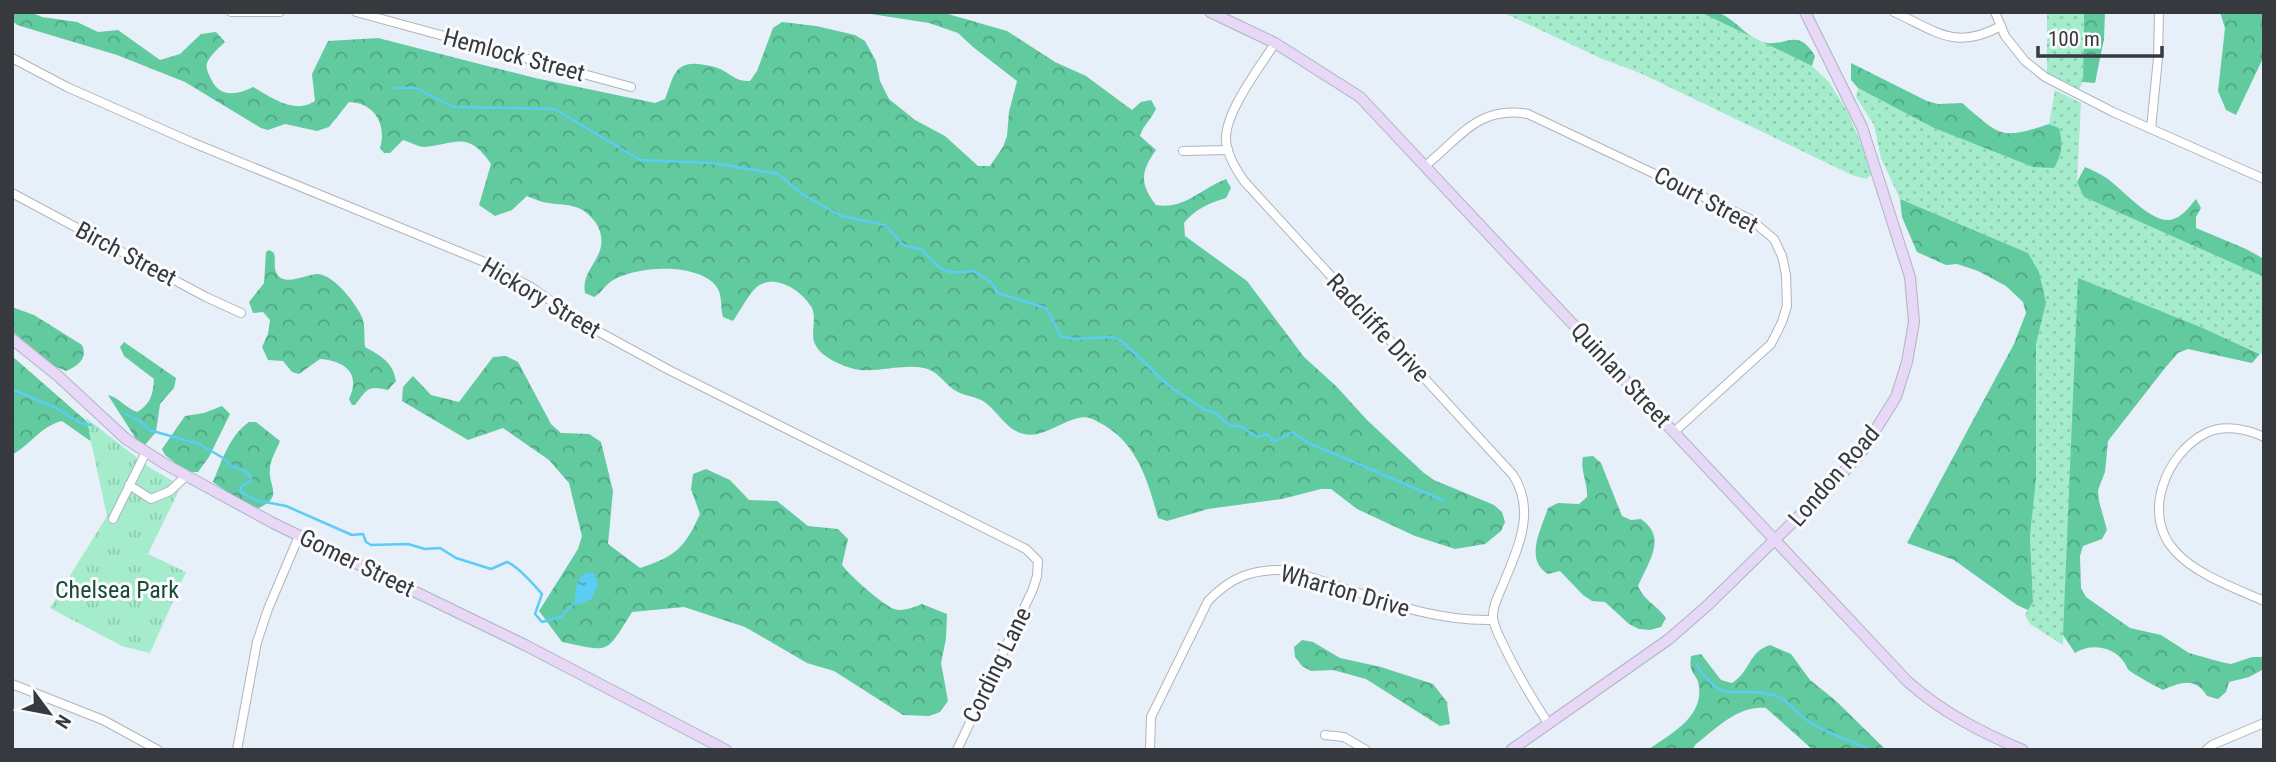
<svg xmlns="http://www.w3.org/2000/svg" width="2276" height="762" viewBox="0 0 2276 762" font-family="'Roboto Condensed',sans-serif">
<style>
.grass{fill:url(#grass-dots)}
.forest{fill:url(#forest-crowns)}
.park{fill:url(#park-tufts)}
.water{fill:url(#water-ripples)}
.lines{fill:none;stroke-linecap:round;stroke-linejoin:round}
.stream{stroke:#5bccf4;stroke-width:2.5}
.street-casing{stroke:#adb5be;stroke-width:10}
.secondary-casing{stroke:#adb5be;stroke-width:12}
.street{stroke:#fff;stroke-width:8}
.secondary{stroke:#e8d8f7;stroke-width:10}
.labels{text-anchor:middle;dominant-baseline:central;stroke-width:6;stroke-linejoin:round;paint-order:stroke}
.street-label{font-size:24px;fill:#36393d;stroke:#fafbfd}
.park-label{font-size:24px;fill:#1c4937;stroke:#fafbfd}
</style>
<defs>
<pattern id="grass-dots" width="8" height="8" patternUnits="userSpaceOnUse" patternTransform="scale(1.75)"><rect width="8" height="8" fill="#a4eccb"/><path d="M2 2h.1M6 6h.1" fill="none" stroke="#8ecbaf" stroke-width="1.8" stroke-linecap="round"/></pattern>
<pattern id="forest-crowns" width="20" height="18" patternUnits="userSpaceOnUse" patternTransform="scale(1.75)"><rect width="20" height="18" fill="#61ca9f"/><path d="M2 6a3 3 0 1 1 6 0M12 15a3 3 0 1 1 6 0" fill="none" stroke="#51a583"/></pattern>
<pattern id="park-tufts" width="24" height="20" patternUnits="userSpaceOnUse" patternTransform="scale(1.75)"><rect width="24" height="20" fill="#a4eccb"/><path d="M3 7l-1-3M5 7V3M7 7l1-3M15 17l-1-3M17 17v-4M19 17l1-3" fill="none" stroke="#8ecbaf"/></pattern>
<pattern id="water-ripples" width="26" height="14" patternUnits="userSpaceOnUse" patternTransform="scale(1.75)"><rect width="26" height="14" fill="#5bccf4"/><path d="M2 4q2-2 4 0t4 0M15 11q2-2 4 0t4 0" fill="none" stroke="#4ca7c7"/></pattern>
</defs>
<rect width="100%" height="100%" fill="#e7eff9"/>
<g class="grass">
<path d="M1502 12H1700L1812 66 1829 82 1848 113 1860 141 1871 175 1866 179 1852 175 1640 73 1600 58Z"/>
<path d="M2047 12H2084L2083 82 2079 89 2053 78 2047 72Z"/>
<path d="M1858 88 1935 128 2033 167 2059 128 2049 124 2055 90 2081 103 2077 182 2084 197 2264 277V355L2203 328 2079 279 2063 645 2030 624 2025 615 2033 602 2030 536 2036 479V344L2046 303 2028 253 1900 199 1881 158 1874 125 1856 97Z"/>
</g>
<g class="forest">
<path d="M12 12H30L42 17 77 22 98 32 118 30 160 60 180 54 201 34 216 32 225 42C220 47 210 55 207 63 205 68 209 74 211 79 219 98 238 95 253 87 271 97 294 115 315 101L312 74 328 41 378 38 535 78 655 103 665 99C673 80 673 62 698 64 706 65 713 66 720 69 733 75 734 81 750 81L757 71 773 28 782 22 816 26 855 35 865 41 876 61 880 81 889 99 915 120 945 136 978 166H990L1003 147 1007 136 1009 112 1017 81 973 47 958 33 929 23 858 12H941L1007 31 1055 62 1086 76 1132 110 1141 102 1151 100 1156 109C1151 120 1143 125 1140 136L1156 150C1141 171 1139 183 1156 205 1184 210 1202 188 1226 179L1231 188 1226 198C1209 203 1195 209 1184 223L1185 236 1247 281 1304 357 1336 386 1367 420 1424 473 1434 480 1494 505 1502 512 1505 522 1501 531 1485 544 1455 549 1415 536 1357 509 1331 489H1321L1282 499 1208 509 1167 521 1158 518C1148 480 1136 440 1098 422 1092 418 1086 416 1078 418 1059 422 1039 442 1018 432 1006 427 997 412 987 404 977 395 963 397 953 389 943 382 937 370 924 368 903 364 881 372 860 370 846 368 821 358 815 344 810 334 817 319 812 308 803 292 777 273 758 286 749 293 740 311 733 321L723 317C720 307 723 295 716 286 698 262 632 265 609 283 603 288 601 293 594 297L585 293C582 276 592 269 599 253 603 243 602 232 596 223 581 203 570 206 548 203 541 202 534 199 527 196L512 210 495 216 479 205 491 164C468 130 456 144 425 147 418 147 410 142 403 140L390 153H384L380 148C387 125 375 103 349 102L329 127 317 131 285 124 268 130 261 128 185 82 117 55 17 25 12 20Z"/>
<path d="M1700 12C1705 12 1712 11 1716 12 1735 17 1748 41 1768 43 1789 45 1798 28 1815 56L1812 66Z"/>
<path d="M2084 12H2105L2104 39 2095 83 2083 82Z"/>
<path d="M2220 12H2264V56L2236 115 2226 110 2218 91 2225 28Z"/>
<path d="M1851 63 1927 101 1938 104 1962 103C2000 135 1999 141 2049 124L2059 128C2063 142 2062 155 2054 168L2033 167 1934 128 1858 88 1851 80Z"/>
<path d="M2085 167C2092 170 2099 173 2105 177 2122 188 2149 222 2170 220 2182 218 2189 207 2196 199L2201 208 2196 217V228L2246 249 2264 259V277L2084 197 2077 182Z"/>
<path d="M1900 199 2028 253 2039 272 2046 303 2036 344V479L2030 536 2033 602 2028 610 2017 605 1954 560 1907 543 2014 344 2026 313 2023 302 2006 286 1978 271 1957 264 1946 265 1917 252 1902 217Z"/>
<path d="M269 250 274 253C276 259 273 269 277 274 285 287 306 274 318 274 334 275 358 305 363 320 365 328 364 339 365 347 381 356 393 362 396 381L388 390C368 385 367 389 355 405H352L349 399C361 374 346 361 320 359L299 374 292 372 283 361 268 360 262 347 268 334 270 320 263 312 253 313 249 302 264 283 266 252Z"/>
<path d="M2078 278 2203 328 2260 354 2252 363 2188 349 2178 353 2165 368 2108 441 2105 472 2098 490 2099 501 2107 530 2102 539 2083 546 2080 556 2081 588 2086 597 2130 628 2161 635 2189 653 2221 662 2231 664 2252 657H2263L2264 669 2249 677 2229 682 2226 692 2218 699 2207 696C2195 677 2182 682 2163 690 2159 688 2133 674 2130 671 2126 668 2127 666 2124 662 2113 646 2090 643 2075 653L2063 635Z"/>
<path d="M12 307 34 315 82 345C88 358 78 366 66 371L54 366 12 331Z"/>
<path d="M124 342 176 378 174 388 160 404 156 432 145 445 136 439 108 395C118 397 126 408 137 412 151 404 153 394 154 379L124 356 120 347Z"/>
<path d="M12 356 132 461 99 443 89 440 62 421C41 426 30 445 12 455Z"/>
<path d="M506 356 518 362 551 424 561 433 589 434 601 442 613 491 608 544 640 568C676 556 684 549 700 514L691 489 693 474 706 469 730 480 749 500 777 501 808 526 838 529 848 539 842 565C849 575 883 605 894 609 903 612 914 607 922 604L947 614 946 639 941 663 948 701 940 712 929 716 903 715 834 671 807 663 745 627 684 607 632 612C605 655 611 652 562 642L539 611 578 549 582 536 569 483 549 460 503 428 468 440 402 401 403 387 413 376 431 395 459 402 493 357Z"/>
<path d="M222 406 230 414 209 457 198 472H187L165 455 162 449 185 416 204 413Z"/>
<path d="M249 422H256L280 441C277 449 270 460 270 469 268 487 284 496 259 508L246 505 213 482C222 461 229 436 249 422Z"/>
<path d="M1593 456 1601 463 1622 516 1631 520 1641 519C1668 538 1648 562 1638 586 1643 600 1657 605 1666 618L1661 627 1650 630 1639 629 1629 624 1605 602 1592 601 1583 595 1560 571 1548 574C1524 559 1541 530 1548 508L1558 503 1579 504 1587 497C1588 483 1580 471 1583 457Z"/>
<path d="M1302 640 1313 642 1340 658 1381 667 1433 684 1447 702 1449 704 1447 703 1450 724 1440 726 1366 679 1333 670 1311 671 1302 666 1295 657 1294 647Z"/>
<path d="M1770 645 1791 654 1810 680 1835 700 1886 750H1813L1766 708C1738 705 1717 728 1696 744L1692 750H1648C1670 734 1703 718 1699 687 1698 673 1688 675 1691 656L1701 654 1721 680 1732 683C1751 671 1748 652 1770 645Z"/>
</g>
<path class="park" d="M86 418 149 467 181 486 148 554 186 572 150 653 122 646 50 608 107 516Z"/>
<path class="water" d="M589 572 595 574 598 585 591 599 578 605 575 602C576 588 575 578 589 572Z"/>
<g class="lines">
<g class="stream">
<path d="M394 88H416L453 107 555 109 640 160 713 163 778 174 802 194 841 216 885 225 903 245 923 250C939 272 948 275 974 271L992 283 998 293 1046 308 1061 336 1072 339 1113 337 1123 342 1169 386 1205 410 1214 412 1230 426H1240L1257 437 1267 434 1274 442 1292 432 1309 443 1445 501"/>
<path d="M12 389 56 408 81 423 91 425"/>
<path d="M126 414 140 421 149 430 199 444 225 459 231 466 247 472 251 477 250 481 241 487 240 491 255 500 286 506 352 535 363 534 366 542 371 545 408 544 425 549 440 548 456 558 491 569 507 562C518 566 534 585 542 594L535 614 542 622 561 617 575 602"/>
<path d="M1696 664C1724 709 1737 683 1776 696 1791 701 1798 716 1811 723 1829 734 1852 741 1871 750"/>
</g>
<defs>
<g id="street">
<path d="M231 12H280"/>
<path d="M356 12 631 87"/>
<path d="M1894 12C1936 31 1955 51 2001 26"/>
<path d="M1995 12 2005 36 2025 61 2045 77 2113 112 2264 179"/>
<path d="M1275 43C1260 67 1224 113 1226 141 1228 157 1236 169 1244 181L1513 475C1537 512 1517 550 1502 587 1498 596 1492 608 1493 618 1494 627 1499 636 1503 644 1516 672 1531 697 1548 723"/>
<path d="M12 58 67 87 191 142 482 261 531 287 581 322 669 370 1026 549 1038 561 1037 576 1033 589 957 750"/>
<path d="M2151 129 2158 58 2159 12"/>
<path d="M1183 151 1228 150"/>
<path d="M1425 166C1460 138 1478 105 1528 114L1750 219 1774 239 1782 256 1786 275 1787 306 1782 322 1771 344 1674 432"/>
<path d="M12 193 206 297 241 313"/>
<path d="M2264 437C2247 429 2224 424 2206 433 2166 453 2141 515 2175 551 2195 574 2237 589 2264 601"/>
<path d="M129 485 151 499 170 491 186 476"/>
<path d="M113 519 146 452"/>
<path d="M12 684 103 720 158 750"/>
<path d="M1325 735 1344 737 1366 750"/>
<path d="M237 750 257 642 268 609 299 536"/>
<path d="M1150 750 1151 717 1208 601C1231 577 1252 569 1285 570 1356 588 1419 622 1493 620"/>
<path d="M2206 750 2212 745 2264 723"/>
</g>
<g id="secondary">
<path d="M1210 12 1275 43 1360 97 1907 681C1942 712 1980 732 2023 750"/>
<path d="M12 339 58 376 126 439 165 464 273 523 525 645 726 750"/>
<path d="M1511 750 1669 639 1708 605 1842 474 1863 450 1896 397 1907 362 1914 322 1910 277 1862 127 1805 12"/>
</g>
</defs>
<use href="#street" class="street-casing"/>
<use href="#secondary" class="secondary-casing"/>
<use href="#street" class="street"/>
<use href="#secondary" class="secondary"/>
</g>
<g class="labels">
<g class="street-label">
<text transform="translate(514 55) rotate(15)">Hemlock Street</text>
<text transform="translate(1706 200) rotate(28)">Court Street</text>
<text transform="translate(126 254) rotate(28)">Birch Street</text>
<text transform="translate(541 298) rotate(31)">Hickory Street</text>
<text transform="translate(1378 328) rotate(47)">Radcliffe Drive</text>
<text transform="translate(1621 375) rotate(47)">Quinlan Street</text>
<text transform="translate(1834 476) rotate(-49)">London Road</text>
<text transform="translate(357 563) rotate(26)">Gomer Street</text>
<text transform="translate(1345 591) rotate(16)">Wharton Drive</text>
<text transform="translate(997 665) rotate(-64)">Cording Lane</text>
</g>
<g class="park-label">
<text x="117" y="590">Chelsea Park</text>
</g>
</g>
<rect width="2276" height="762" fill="none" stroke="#36393d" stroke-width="28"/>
<g transform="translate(49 713) rotate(122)" stroke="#fafbfd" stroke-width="5" paint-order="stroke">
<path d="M0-5L12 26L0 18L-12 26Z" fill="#36393d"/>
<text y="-10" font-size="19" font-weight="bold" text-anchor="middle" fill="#36393d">N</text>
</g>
<path d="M2038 46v10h124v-10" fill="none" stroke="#36393d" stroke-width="3.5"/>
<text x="2048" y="46" font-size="21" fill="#36393d" stroke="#fafbfd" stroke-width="5" paint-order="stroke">100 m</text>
</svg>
